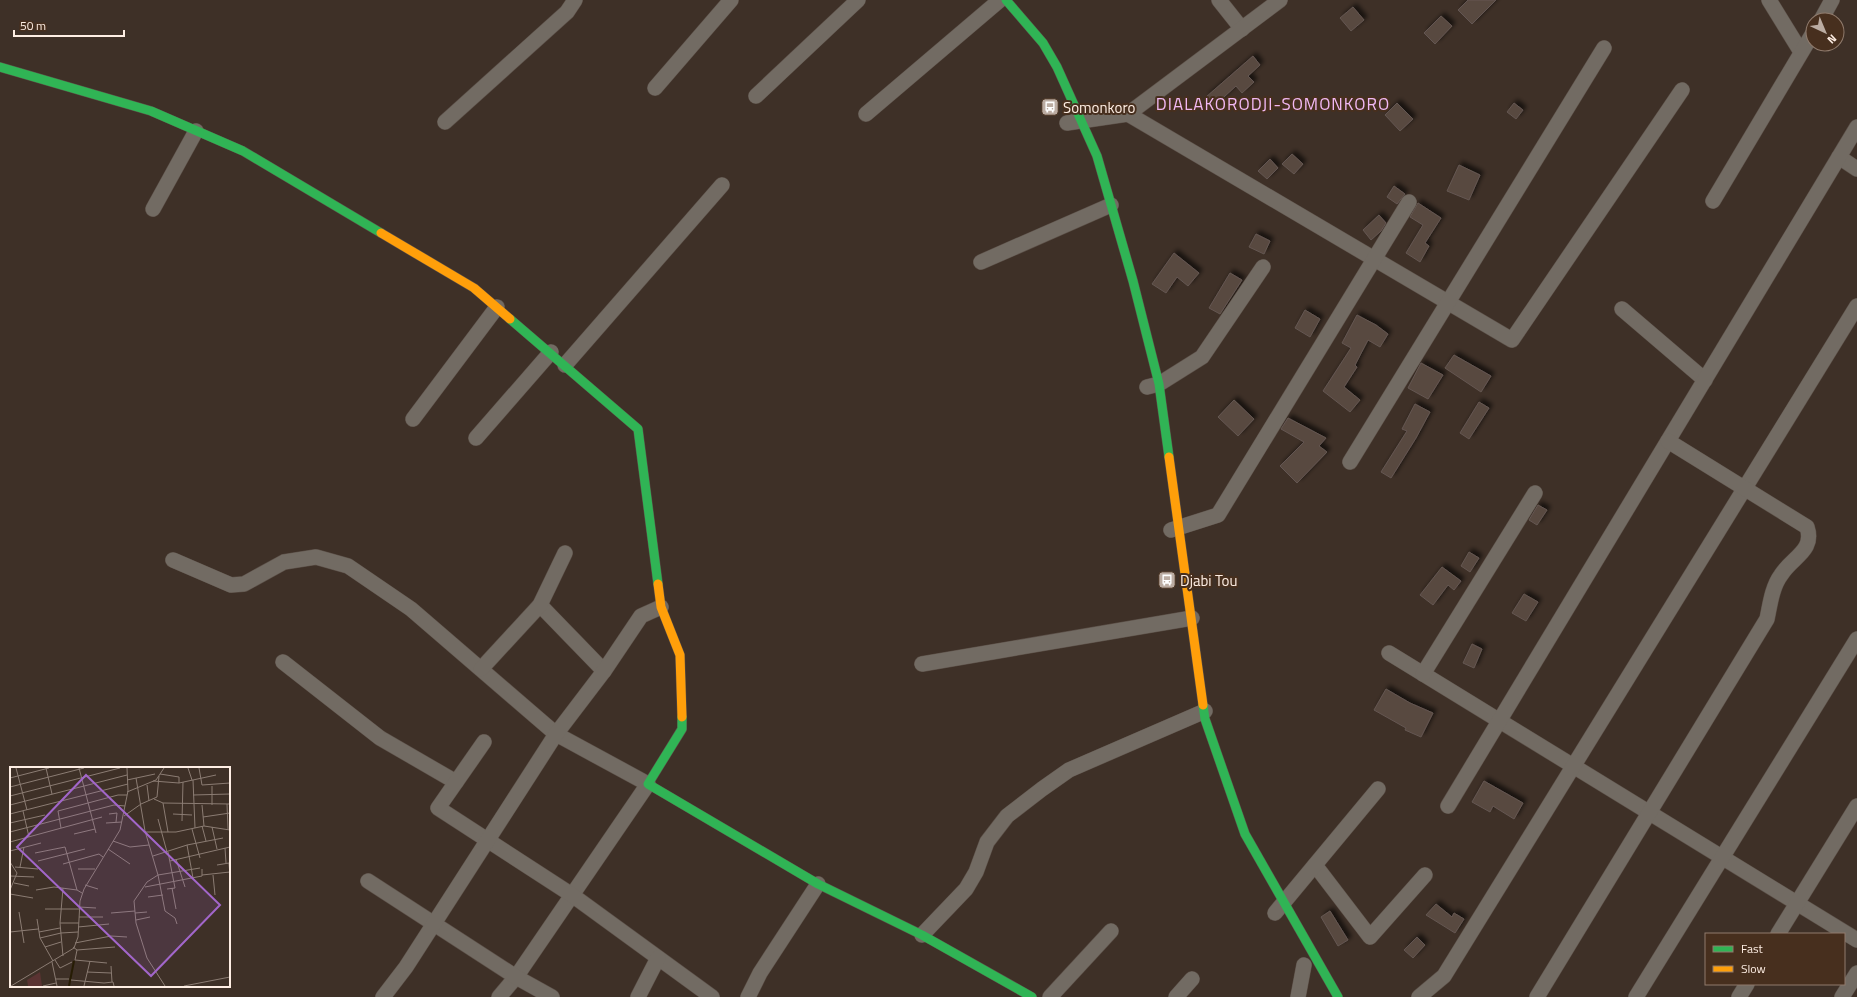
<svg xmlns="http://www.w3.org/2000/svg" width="1857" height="997" viewBox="0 0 1857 997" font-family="'Titillium Web',sans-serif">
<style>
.building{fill:#594840;stroke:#645752;filter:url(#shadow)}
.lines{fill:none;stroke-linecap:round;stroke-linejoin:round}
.street-casing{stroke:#5b4f47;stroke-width:16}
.fast-casing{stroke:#5b4f47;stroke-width:10}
.slow-casing{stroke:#5b4f47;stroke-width:10}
.street{stroke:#726b63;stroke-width:15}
.fast{stroke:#30b455;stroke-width:9}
.slow{stroke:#ff9f0a;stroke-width:9}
.labels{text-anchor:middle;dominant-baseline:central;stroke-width:4;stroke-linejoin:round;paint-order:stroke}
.poi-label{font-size:15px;fill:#feeee4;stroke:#472f1e;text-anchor:start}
.quarter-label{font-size:17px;letter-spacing:1px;fill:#f1b9f4;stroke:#472f1e}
.inset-river{fill:none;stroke:#261c04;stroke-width:2}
.inset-road{fill:none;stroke:#8b7c73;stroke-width:1}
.view{fill:#a266ca;fill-opacity:0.15;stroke:#a266ca;stroke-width:2}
.inset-edge{fill:none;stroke:#feeee4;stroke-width:2}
</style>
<defs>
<filter id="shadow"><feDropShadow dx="3.5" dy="-3.5" stdDeviation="2" flood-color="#0009"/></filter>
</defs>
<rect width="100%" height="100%" fill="#3e3027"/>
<g class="building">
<path d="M1468 0H1496L1472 24 1458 10Z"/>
<path d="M1353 7 1364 20 1351 31 1340 18Z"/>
<path d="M1441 16 1452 26 1435 44 1424 33Z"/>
<path d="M1253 56 1260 65 1248 76 1254 82 1242 93 1236 86 1214 106 1206 97Z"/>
<path d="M1397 103 1413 119 1400 131 1385 115Z"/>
<path d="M1514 103 1523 110 1516 119 1507 112Z"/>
<path d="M1292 154 1303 164 1294 174 1282 164Z"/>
<path d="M1270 159 1278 168 1267 179 1258 171Z"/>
<path d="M1459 165 1480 175 1469 200 1447 191Z"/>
<path d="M1394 186 1405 194 1397 204 1387 197Z"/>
<path d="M1418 203 1441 218 1425 243 1429 246 1420 262 1406 253 1423 225 1410 217Z"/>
<path d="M1379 215 1386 223 1381 231 1371 240 1363 230Z"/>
<path d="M1256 234 1270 241 1264 254 1249 247Z"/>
<path d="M1174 253 1199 273 1188 286 1177 277 1166 293 1152 284Z"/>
<path d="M1230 273 1242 280 1220 314 1209 308Z"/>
<path d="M1305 310 1320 319 1310 337 1295 328Z"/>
<path d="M1357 315 1376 325 1388 334 1380 347 1368 340 1355 365 1357 367 1344 387 1360 400 1350 412 1323 391 1351 348 1342 343Z"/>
<path d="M1454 355 1491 376 1481 392 1445 368Z"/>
<path d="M1421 363 1443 375 1428 399 1408 388Z"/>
<path d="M1234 400 1254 419 1238 436 1218 417Z"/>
<path d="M1479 402 1489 408 1469 439 1460 433Z"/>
<path d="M1415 404 1430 412 1416 438 1391 478 1381 472 1407 431 1402 429Z"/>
<path d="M1288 418 1326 438 1319 446 1327 452 1297 483 1280 466 1304 442 1281 429Z"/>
<path d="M1538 505 1547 510 1537 525 1529 520Z"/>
<path d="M1469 552 1479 558 1470 572 1461 566Z"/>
<path d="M1442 567 1461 581 1454 590 1448 585 1433 605 1420 595Z"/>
<path d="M1524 594 1538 602 1526 621 1512 613Z"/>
<path d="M1472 644 1482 649 1474 668 1463 663Z"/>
<path d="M1386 689 1410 703 1433 713 1421 737 1405 730 1406 728 1374 710Z"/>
<path d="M1484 781 1523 803 1514 819 1493 806 1490 812 1472 802Z"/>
<path d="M1436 904 1452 917 1454 913 1464 919 1455 933 1426 915Z"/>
<path d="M1330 911 1348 940 1338 946 1321 917Z"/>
<path d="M1417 937 1425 945 1413 958 1404 950Z"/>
</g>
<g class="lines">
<defs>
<g id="street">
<path d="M1219 0 1242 29"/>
<path d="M1769 0 1801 52"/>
<path d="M1821 20 1832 0"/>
<path d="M655 88 731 0"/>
<path d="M756 96 858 0"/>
<path d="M866 114 1000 0"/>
<path d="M1128 114 1512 340 1682 90"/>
<path d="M445 122 567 12 575 0"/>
<path d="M1067 123 1128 114 1280 0"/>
<path d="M1839 157 1857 169"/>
<path d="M1713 201 1813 33"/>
<path d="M153 209 196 131"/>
<path d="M981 262 1111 205"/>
<path d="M1622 309 1705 380"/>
<path d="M565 365 722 185"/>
<path d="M1147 387 1159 384 1202 357 1263 267"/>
<path d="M413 419 497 307"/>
<path d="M476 438 551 352"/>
<path d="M1350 462 1604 48"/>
<path d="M1171 530 1218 515 1409 202"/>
<path d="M173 560 231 585 244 584 284 562 316 557 348 566 411 609 556 734 648 784 516 977 499 997"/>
<path d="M540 605 604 671"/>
<path d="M1389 653 1857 940"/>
<path d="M283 662 380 738 456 782"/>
<path d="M922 664 1192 618"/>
<path d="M481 669 540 605 565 553"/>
<path d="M1423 674 1535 493"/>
<path d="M484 742 438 808 572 895 712 997"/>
<path d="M1448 806 1857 127"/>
<path d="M1315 865 1370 937 1425 875"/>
<path d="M368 881 516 977 552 997"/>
<path d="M1275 913 1378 789"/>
<path d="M1778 934 1857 806"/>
<path d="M922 935 966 889 976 872 987 842 1007 816 1042 789 1069 770 1205 711"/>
<path d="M383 997 406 967 556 734 604 671 641 616 661 607"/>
<path d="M638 997 658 958"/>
<path d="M748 997 760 973 818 884"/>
<path d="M1050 997 1111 931"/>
<path d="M1176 997 1192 979"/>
<path d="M1298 997 1304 965"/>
<path d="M1419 997 1444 976 1857 306"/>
<path d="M1537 997 1767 619C1770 605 1772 587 1781 575 1792 557 1815 551 1807 527L1668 441"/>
<path d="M1636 997 1857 639"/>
<path d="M1739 997 1747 984"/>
<path d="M1842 997 1857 973"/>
</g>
<g id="fast">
<path d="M1006 0 1043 43 1057 67 1097 156 1133 281 1159 384 1169 457"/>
<path d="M0 67 151 111 243 151 381 233"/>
<path d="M510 319 638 429 658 584"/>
<path d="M1203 705 1205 719 1245 834 1338 997"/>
<path d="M682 717V729L648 784 818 884 922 935 1032 997"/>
</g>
<g id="slow">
<path d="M381 233 474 288 510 319"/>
<path d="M1169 457 1203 705"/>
<path d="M658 584 661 607 680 655 682 717"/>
</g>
</defs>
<use href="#street" class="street-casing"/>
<use href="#fast" class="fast-casing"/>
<use href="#slow" class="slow-casing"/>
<use href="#street" class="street"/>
<use href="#fast" class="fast"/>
<use href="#slow" class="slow"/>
</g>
<defs>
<symbol id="bus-square" viewBox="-11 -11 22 22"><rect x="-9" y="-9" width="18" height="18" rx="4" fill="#bbaca2" stroke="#472f1e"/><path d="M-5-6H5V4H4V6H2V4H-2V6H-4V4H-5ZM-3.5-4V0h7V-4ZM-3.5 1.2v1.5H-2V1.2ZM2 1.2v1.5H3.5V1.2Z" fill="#fff"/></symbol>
</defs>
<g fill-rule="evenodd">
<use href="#bus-square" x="1040" y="97" width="20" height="20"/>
<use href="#bus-square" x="1157" y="570" width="20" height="20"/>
</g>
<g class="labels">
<g class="poi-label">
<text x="1063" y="107">Somonkoro</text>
<text x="1180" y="580">Djabi Tou</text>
</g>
<g class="quarter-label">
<text x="1273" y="104">DIALAKORODJI-SOMONKORO</text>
</g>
</g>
<g transform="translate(10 767)">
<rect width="220" height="220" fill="#3e3027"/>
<path d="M30 205 32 219H18L17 213Z" fill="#5a3332"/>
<path class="inset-river" d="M59 219 64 194"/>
<path class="inset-road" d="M6 1 17 43M36 1 42 27M69 1 86 66M178 1 182 13M189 1 192 18 220 16M150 7 169 10V16M0 11 39 1M126 11 135 64 148 108 137 115 124 134 126 156 137 191 155 219M117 13 145 7M183 13 185 61M143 14 169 16 206 8M137 18 139 34M0 20 74 1M117 25 146 13 154 1M183 28 220 27M0 29 110 1M144 32 153 36 220 37M153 36 158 65M217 37 218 62M0 38 117 8M192 38 194 59M202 38V19M13 44 19 70M0 47 118 17M99 47 107 46 106 55M163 47 182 48M114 49 131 37 147 30 149 9M193 50 220 46M148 52 157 85M172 54 173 15M0 56 35 48M96 56 112 55M192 59 196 74M202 60 207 82M51 61 48 44 108 28H117M182 62 190 91M0 65 104 38 115 39M135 65H166L194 59 220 63M64 67 85 62M103 74 120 80 139 78M0 75 92 50M177 78 183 111M215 81 216 96M98 82 120 97M0 84 31 76M25 86 55 80 67 123M143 89 177 78 213 71M166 92 175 120M28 94 75 82M160 94 220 80M0 95 7 106 0 123M53 97 89 87 93 90M207 98 219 96 220 109M5 100 28 102M10 100 14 80M68 102H85M192 108 220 105M203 108 205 128M0 109 24 110M4 116 19 119M75 118 88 122M135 120 192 109V102M162 121 166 142M157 122 165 121 158 85M26 123 44 120 67 123 72 126M0 127 23 131M138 130 153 128M69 140 86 141M35 142H69M9 145 14 176M101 146 125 144M125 146 137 145M69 150H93M27 152 30 171 43 194M126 153 140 150M50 156H69M167 157 165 151 155 144 148 108 190 101M68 160 99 157M0 165 28 162M29 165 50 161M30 171 51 166 68 165M65 176 101 169 117 170M35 180 51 175M63 180 67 183 105 180M67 183 65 193 97 196M53 189 50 156 53 121M45 193 50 201 62 195M42 195 47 219M101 199 102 215M77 205 101 206M46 212H59M61 213 94 216 103 215 104 219M1 219 64 181 68 170 70 134 74 122 110 63 118 24 117 1M33 219 46 216M74 219 80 194M174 219 220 210"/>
<path class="view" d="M76 8 210 138 141 209 7 80Z"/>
<rect width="220" height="220" class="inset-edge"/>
</g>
<rect x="1705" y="933" width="140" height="52" fill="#472f1e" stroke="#907b6d"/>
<rect x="1713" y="946" width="20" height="6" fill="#30b455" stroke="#907b6d"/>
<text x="1741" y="953" font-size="12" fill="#feeee4">Fast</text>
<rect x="1713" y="966" width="20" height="6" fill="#ff9f0a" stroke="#907b6d"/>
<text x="1741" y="973" font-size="12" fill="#feeee4">Slow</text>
<g transform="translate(1825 32) rotate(136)"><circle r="19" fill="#472f1e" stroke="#907b6d"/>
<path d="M0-3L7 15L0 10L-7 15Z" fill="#bbaca2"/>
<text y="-6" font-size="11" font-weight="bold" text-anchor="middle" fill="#feeee4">N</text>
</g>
<path d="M14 30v6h110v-6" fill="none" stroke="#feeee4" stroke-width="2"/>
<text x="20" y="30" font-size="12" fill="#feeee4" stroke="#472f1e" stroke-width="3" paint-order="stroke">50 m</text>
</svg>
